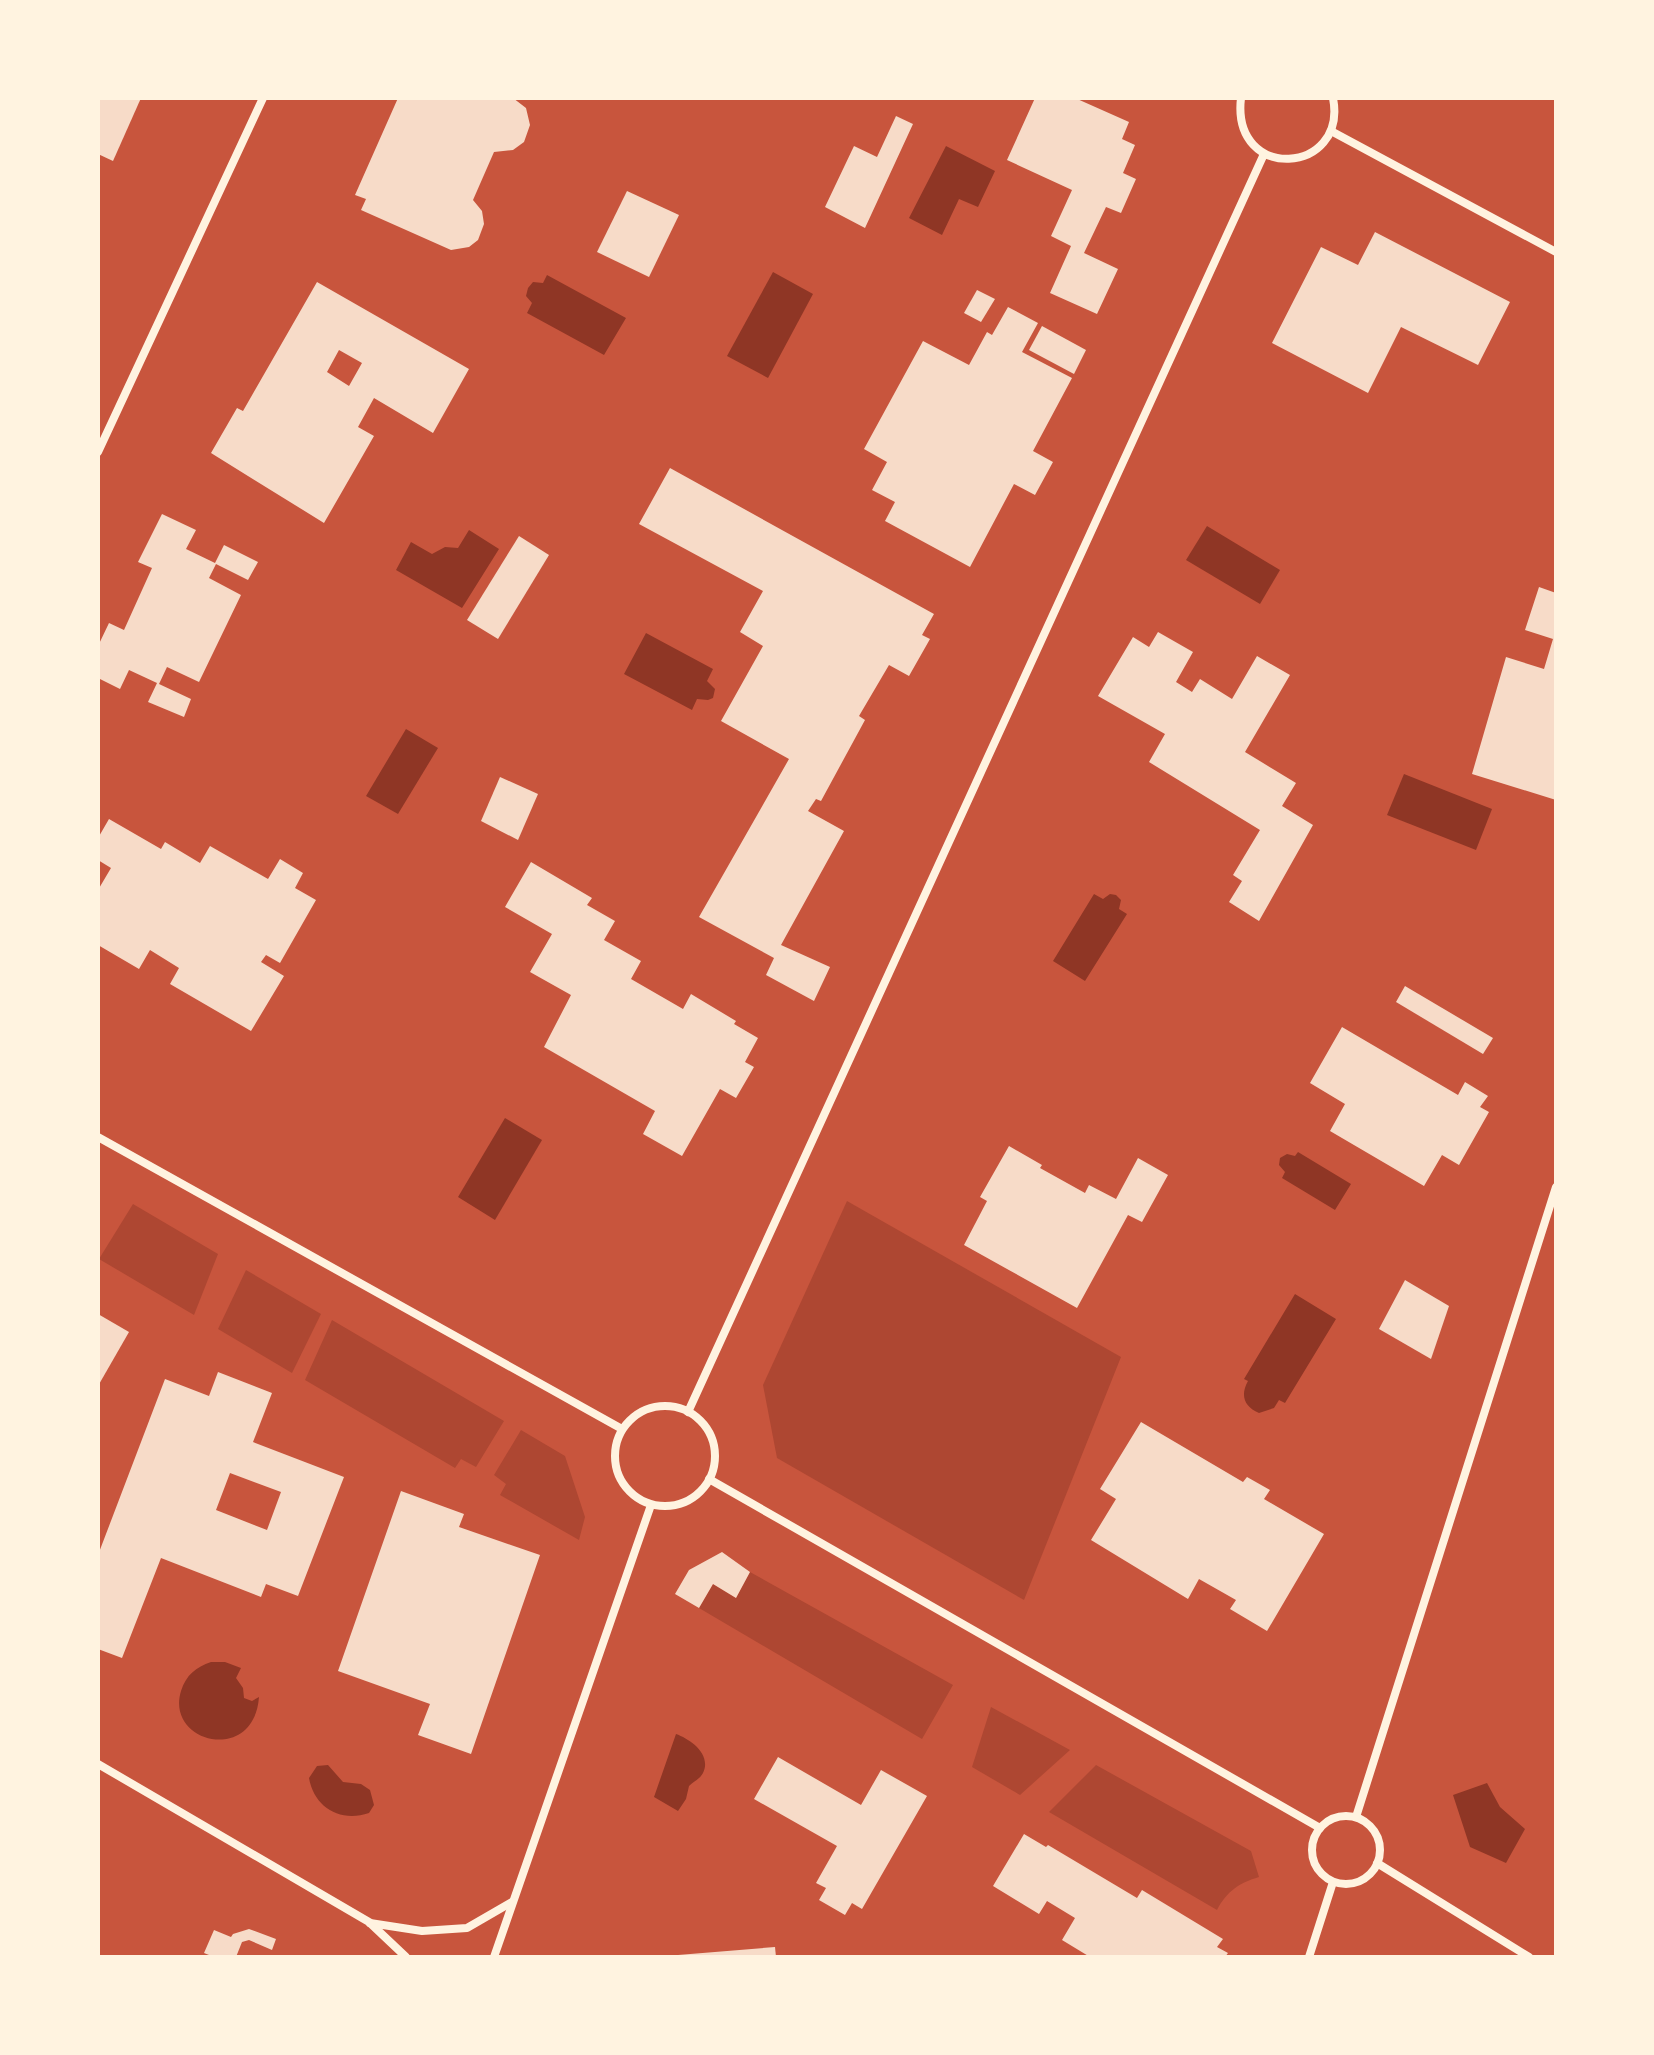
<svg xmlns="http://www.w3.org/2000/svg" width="1654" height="2055" viewBox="0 0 1654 2055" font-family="Barlow,sans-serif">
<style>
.green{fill:#ae4732}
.water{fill:#8f3625}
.building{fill:#f7dbc8;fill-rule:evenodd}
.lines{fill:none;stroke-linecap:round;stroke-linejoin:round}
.minor{stroke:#fff3e0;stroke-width:8}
</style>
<rect width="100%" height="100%" fill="#c8553d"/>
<g class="green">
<path d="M847 1201 1121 1357 1024 1600 777 1458 763 1385Z"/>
<path d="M133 1204 218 1254 194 1315 99 1259Z"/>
<path d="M246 1270 321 1314 292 1373 218 1329Z"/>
<path d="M332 1320 504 1421 476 1467 461 1459 455 1468 305 1380Z"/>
<path d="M521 1430 565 1456 585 1517 579 1540 500 1495 506 1484 494 1475Z"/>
<path d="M750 1572 953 1685 922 1739 699 1608 713 1584 736 1598Z"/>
<path d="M991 1707 1070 1750 1020 1795 972 1767Z"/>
<path d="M1096 1765 1251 1851 1259 1877C1239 1883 1227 1891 1217 1910L1049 1812Z"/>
</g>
<g class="water">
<path d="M946 146 995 171 978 207 959 199 942 235 909 218Z"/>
<path d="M773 272 813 294 768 378 727 356Z"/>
<path d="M547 275 626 318 604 355 527 313 532 303 526 296 528 288 533 282 543 283Z"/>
<path d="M1207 526 1280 570 1260 604 1186 560Z"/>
<path d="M469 530 499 549 462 608 396 570 411 542 432 554 445 547 458 548Z"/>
<path d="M646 633 713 669 707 681 715 689 713 698 708 700 697 699 692 710 624 674Z"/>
<path d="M406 729 438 748 398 814 366 796Z"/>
<path d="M1404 774 1492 809 1476 850 1387 815Z"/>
<path d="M1094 894 1103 899 1110 894 1116 895 1121 900 1119 909 1127 914 1085 981 1053 961Z"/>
<path d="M505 1118 542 1140 495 1220 458 1197Z"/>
<path d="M1298 1152 1351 1184 1335 1210 1282 1178 1285 1172 1279 1165 1280 1158 1287 1154 1295 1156Z"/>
<path d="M1295 1294 1336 1319 1285 1403 1279 1400 1274 1408 1259 1413C1244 1407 1240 1395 1248 1381L1244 1379Z"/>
<path d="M211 1662H225L241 1668 236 1678 243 1688 244 1698 252 1701 259 1697C254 1765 165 1743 181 1691 186 1675 196 1667 211 1662Z"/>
<path d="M676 1734C690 1739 712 1754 703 1773 700 1779 694 1781 689 1786L686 1799 678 1811 654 1797Z"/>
<path d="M328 1765 343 1782 361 1784 370 1790 374 1805 369 1813C340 1823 314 1807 309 1778L317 1766Z"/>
<path d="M1487 1783 1500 1807 1525 1829 1506 1863 1470 1847 1453 1795Z"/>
</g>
<g class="building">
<path d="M98 98H141L113 161 98 154Z"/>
<path d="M398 98H513L526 108 530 125 524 142 513 150 494 152 473 200 482 211 484 224 478 240 469 247 451 250 361 210 366 199 355 195Z"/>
<path d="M1035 98H1075L1129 122 1122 139 1135 145 1123 173 1136 179 1121 213 1106 207 1084 253 1118 269 1097 314 1050 293 1071 246 1051 236 1072 190 1007 160Z"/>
<path d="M896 116 913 124 865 228 825 207 854 146 877 157Z"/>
<path d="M627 191 679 215 649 277 597 252Z"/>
<path d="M1375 232 1510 302 1478 365 1401 327 1368 393 1272 343 1321 247 1358 265Z"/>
<path d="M317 282 469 369 433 433 374 398 358 427 374 436 324 523 211 453 237 408 243 411ZM339 350 362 363 349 386 327 372Z"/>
<path d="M977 290 995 299 981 322 964 313Z"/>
<path d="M1008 307 1038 323 1022 352 1072 378 1033 451 1053 462 1035 495 1014 484 970 567 885 521 895 502 872 490 887 462 864 449 923 341 969 365 987 332 992 335Z"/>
<path d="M1042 326 1086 350 1074 374 1029 350Z"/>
<path d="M670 468 934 614 922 635 930 639 909 676 889 665 859 716 865 720 821 801 816 799 808 811 844 831 781 945 830 967 814 1001 766 975 774 958 699 917 789 759 721 721 763 646 740 632 763 591 639 524Z"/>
<path d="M162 514 196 530 186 549 215 563 224 545 258 562 248 580 216 564 209 578 241 595 199 682 167 667 159 684 191 699 184 717 148 702 157 683 129 670 120 689 98 678V646L109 623 124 630 152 568 138 562Z"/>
<path d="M519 536 549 555 498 639 467 620Z"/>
<path d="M1539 587 1556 593V800L1472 774 1506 657 1544 669 1553 639 1525 630Z"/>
<path d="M1158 632 1193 652 1176 682 1192 692 1200 679 1232 699 1257 656 1290 675 1245 752 1296 783 1282 806 1313 825 1259 921 1229 902 1242 881 1233 875 1260 830 1149 762 1165 734 1098 696 1133 637 1149 647Z"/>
<path d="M500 777 538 794 518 840 481 821Z"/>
<path d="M109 819 161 849 165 842 200 863 210 846 268 879 280 859 303 873 295 888 316 900 280 963 266 955 261 962 284 976 251 1031 170 984 179 968 150 950 139 969 98 945V890L111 868 98 860V838Z"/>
<path d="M531 862 592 898 587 905 615 921 604 940 641 961 631 979 683 1009 691 994 736 1021 734 1024 758 1038 745 1062 754 1067 736 1098 720 1089 682 1156 643 1134 655 1111 544 1047 571 995 530 972 552 934 505 907Z"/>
<path d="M1405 986 1493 1038 1483 1054 1396 1002Z"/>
<path d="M1342 1027 1458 1095 1465 1082 1488 1096 1480 1107 1489 1112 1459 1165 1442 1155 1424 1186 1330 1131 1345 1104 1310 1083Z"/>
<path d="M1009 1146 1042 1165 1040 1168 1085 1193 1089 1185 1116 1199 1138 1158 1168 1175 1142 1222 1128 1215 1077 1308 964 1245 987 1201 980 1197Z"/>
<path d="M1405 1280 1449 1306 1431 1359 1379 1329Z"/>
<path d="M98 1314 129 1332 98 1386Z"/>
<path d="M218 1372 272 1393 253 1442 344 1477 298 1596 266 1584 261 1597 161 1558 122 1658 98 1649V1555L165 1379 209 1396ZM230 1473 281 1492 267 1530 216 1510Z"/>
<path d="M1141 1422 1243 1482 1247 1477 1270 1490 1264 1499 1324 1534 1267 1631 1230 1609 1236 1600 1199 1579 1188 1599 1091 1540 1116 1499 1100 1489Z"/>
<path d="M401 1491 464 1514 459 1527 540 1555 471 1754 418 1735 430 1704 338 1671Z"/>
<path d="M722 1552 750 1572 736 1598 713 1584 699 1608 675 1594 689 1570Z"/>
<path d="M778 1757 861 1805 881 1770 927 1796 862 1909 852 1903 845 1915 819 1900 826 1888 816 1883 837 1846 754 1799Z"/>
<path d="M1024 1834 1046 1847 1048 1845 1137 1898 1142 1890 1223 1939 1217 1947 1228 1953 1225 1957H1090L1062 1940 1075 1918 1047 1901 1039 1914 993 1886Z"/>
<path d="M249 1929 276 1939 272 1950 249 1940 242 1942 236 1957H214L204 1953 214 1930 231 1937 233 1934Z"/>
<path d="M775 1947 776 1957H678V1955Z"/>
</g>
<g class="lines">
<g class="minor">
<path d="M1241 98C1231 183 1348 175 1333 98"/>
<path d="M1331 131 1556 252"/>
<path d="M98 452 263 98"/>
<path d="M98 1137 622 1429"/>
<circle cx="665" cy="1456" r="50"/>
<path d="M688 1412 1264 154"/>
<path d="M709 1479 1320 1828"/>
<path d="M98 1764 369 1922 406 1957"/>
<circle cx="1346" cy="1850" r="34"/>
<path d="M1356 1817 1556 1187"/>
<path d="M1377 1863 1529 1957"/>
<path d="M370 1923 422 1931 467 1928 512 1902"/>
<path d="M494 1957 651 1505"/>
<path d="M1309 1957 1333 1882"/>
</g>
</g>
<rect width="1654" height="2055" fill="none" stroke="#fff3e0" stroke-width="200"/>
</svg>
